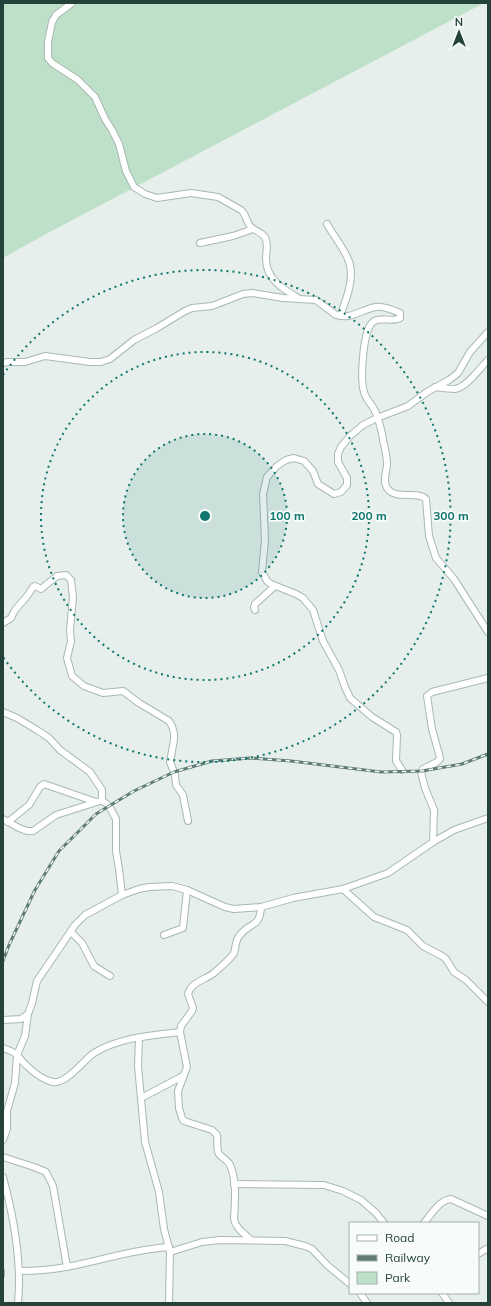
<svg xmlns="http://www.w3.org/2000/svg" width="491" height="1306" viewBox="0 0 491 1306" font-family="Mulish,sans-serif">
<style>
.green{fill:#bfe0c8}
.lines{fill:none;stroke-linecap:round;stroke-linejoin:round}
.street-casing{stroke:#a8b8b2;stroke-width:8}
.street{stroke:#fff;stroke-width:6}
.rail-casing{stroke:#5f7d75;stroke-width:3}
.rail{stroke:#f7fbf9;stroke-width:1.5;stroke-dasharray:4.5;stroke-linecap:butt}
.ring{fill:none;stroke:#0f766e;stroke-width:2;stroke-dasharray:2 4}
.centre{fill:#0f766e;stroke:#f7fbf9;stroke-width:2}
.ring-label{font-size:12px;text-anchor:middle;font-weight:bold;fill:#0f766e;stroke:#f7fbf9;stroke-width:3.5;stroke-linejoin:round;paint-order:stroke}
</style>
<rect width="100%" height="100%" fill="#e6efeb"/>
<path class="green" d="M3 3H484L44 235 3 258Z"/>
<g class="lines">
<defs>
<g id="street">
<path d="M72 3 56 15 52 22 48 42V58L52 63 78 80 95 97 105 119 112 130 119 144 126 171 134 187 145 194 157 198 191 193 218 197 241 210C246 214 246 221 250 226 255 232 264 232 266 240 268 246 266 253 266 259 266 279 283 289 298 298"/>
<path d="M327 224C333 235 343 247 348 259 356 276 346 300 340 316"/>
<path d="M200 243 233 236 253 229"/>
<path d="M3 363 8 362H25L45 356 90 362H101L110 359 134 340 157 328 185 311 192 308 212 306 243 294 252 293 283 298 316 300 336 315C351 320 362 309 376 307 383 306 393 310 400 313V318C392 323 378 315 371 324 363 335 360 379 364 392 366 400 372 404 375 411 378 417 382 432 383 440 385 448 387 456 387 464 387 472 382 480 387 488 396 501 417 490 426 499L429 536 436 558 454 579 488 632"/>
<path d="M435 387C442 388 448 389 455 389 467 387 480 368 488 360"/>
<path d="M255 610 254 607 255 604 275 586"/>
<path d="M3 623 11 618 15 610 28 595 33 587 35 586 41 589 57 576 66 575 71 580 73 597 70 630 71 641 67 658 72 676 84 686 103 693 123 691 139 703 169 721 172 726 174 733V740L170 762 175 775 176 785 183 795 188 821"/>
<path d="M3 712 17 718 37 730 49 738 60 750 90 772 102 790V801"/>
<path d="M402 770 396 761 397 735 396 732 372 717 350 698 345 687 339 670 323 641 313 610 303 598 296 594 271 584 267 581 262 572 265 540 263 494 267 477 277 466 286 460 294 458 304 461 313 471 318 484 334 494 341 492 347 485V478L338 462V454L341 447 350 436 363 425 377 418 408 406 427 392 449 380 458 373 470 352 488 332"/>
<path d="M3 819 19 828 27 831H33L56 815 100 801H103L109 806 116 819V851L119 869 122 895"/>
<path d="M8 822 29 805 40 787 44 784 96 802"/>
<path d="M433 842 434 810 425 788 421 772 423 769 437 762 440 759 439 754 432 729 427 696 432 692 488 678"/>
<path d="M343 889 374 917 407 930 423 946 442 956 446 959 454 972 466 980 488 1002"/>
<path d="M71 932 82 943 94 966 110 976"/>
<path d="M164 935 183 928 187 890"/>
<path d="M3 1020 21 1019 28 1014 32 1003 37 981 75 925 85 915 122 895 139 889 149 887 172 886 187 890 225 907 234 909 261 907 293 898 343 889 388 873 433 842 454 830 488 818"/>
<path d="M139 1038 138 1066 145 1142 159 1192 164 1229 170 1252 169 1303"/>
<path d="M3 1048C8 1050 13 1051 17 1055 20 1058 23 1063 27 1066 34 1073 44 1080 53 1082 65 1085 84 1060 94 1053 118 1038 152 1035 180 1032"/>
<path d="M141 1098 183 1076"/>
<path d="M3 1140 7 1129V1111L15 1083 17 1055 25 1036 28 1014"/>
<path d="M3 1157 34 1167 46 1172 53 1186 67 1267"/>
<path d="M3 1177C14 1218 22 1261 18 1303"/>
<path d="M234 1184 324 1185 343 1191 361 1200 376 1213 384 1223"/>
<path d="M424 1223C431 1215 439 1200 451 1199L488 1216"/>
<path d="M251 1240C244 1233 236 1229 234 1219 235 1202 237 1181 230 1165 228 1160 222 1158 219 1154 216 1149 218 1141 217 1135L212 1130 184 1121 182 1118 179 1108 178 1091 187 1067 180 1032 181 1026 192 1011 193 1008 188 994C191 982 205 980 214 973 220 967 230 960 234 953 236 947 235 940 240 935 250 922 260 928 261 907"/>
<path d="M170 1252 202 1242 220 1240 285 1241 305 1246 312 1249 327 1265 350 1284"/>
<path d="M478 1254 488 1248"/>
<path d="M20 1271C35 1271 50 1270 66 1267 101 1261 133 1249 169 1247"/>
<path d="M360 1293 367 1303"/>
<path d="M442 1293 449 1303"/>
</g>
</defs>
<use href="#street" class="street-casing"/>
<use href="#street" class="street"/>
<defs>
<g id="rail">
<path d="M3 961 9 945 35 890 59 851 96 814 134 791 174 772 212 761 250 758 291 761 381 772 422 771 462 764 488 754"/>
<path d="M3 1270V1276"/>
</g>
</defs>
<use href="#rail" class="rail-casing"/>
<use href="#rail" class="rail"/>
</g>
<circle cx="205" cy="516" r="82" fill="#0f766e" fill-opacity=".12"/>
<g class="ring">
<circle cx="205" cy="516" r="82"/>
<circle cx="205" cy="516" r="164"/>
<path d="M3 375A246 246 0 1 1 3 657"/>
</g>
<circle cx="205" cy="516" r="6" class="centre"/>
<g class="ring-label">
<text x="287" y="520">100 m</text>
<text x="369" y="520">200 m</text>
<text x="451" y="520">300 m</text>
</g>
<rect width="491" height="1306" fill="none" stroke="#24423a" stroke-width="8"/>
<rect x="349" y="1222" width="130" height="72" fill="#f7fbf9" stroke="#a3b1ad"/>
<rect x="357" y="1235" width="20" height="6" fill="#ffffff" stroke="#a3b1ad"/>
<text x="385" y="1242" font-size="12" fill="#24423a">Road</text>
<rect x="357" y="1255" width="20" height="6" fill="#5f7d75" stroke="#a3b1ad"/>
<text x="385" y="1262" font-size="12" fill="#24423a">Railway</text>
<rect x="357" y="1272" width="20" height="12" fill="#bfe0c8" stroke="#a3b1ad"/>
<text x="385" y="1282" font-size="12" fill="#24423a">Park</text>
<g transform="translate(459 32)" stroke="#f7fbf9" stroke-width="3" paint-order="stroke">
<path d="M0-3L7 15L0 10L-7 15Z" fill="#24423a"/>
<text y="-6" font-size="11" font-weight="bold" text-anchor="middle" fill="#24423a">N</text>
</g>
</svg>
